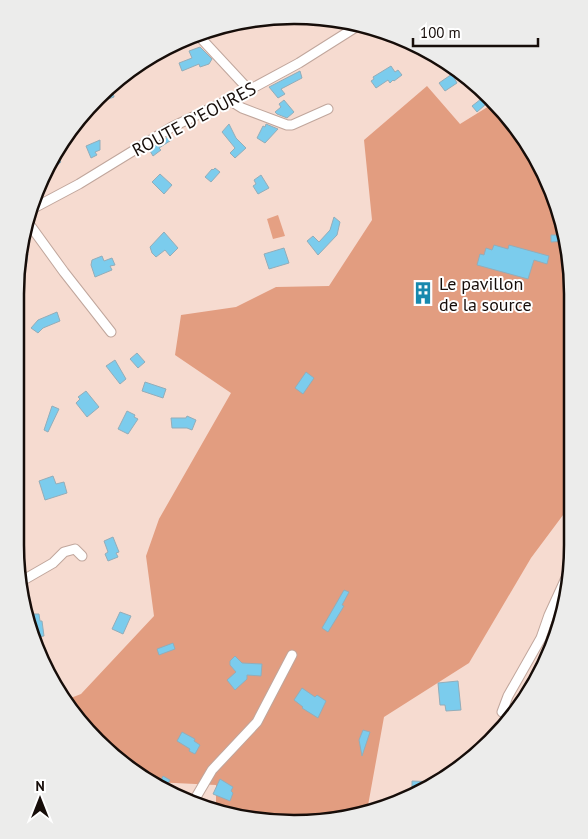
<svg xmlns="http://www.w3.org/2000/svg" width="588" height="839" viewBox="0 0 588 839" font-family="'PT Sans',sans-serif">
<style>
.forest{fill:#e29d80}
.water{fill:#e5a083}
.building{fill:#7bcced;stroke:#93adb9}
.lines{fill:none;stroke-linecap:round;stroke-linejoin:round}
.minor-casing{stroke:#c0a69c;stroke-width:11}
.minor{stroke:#fff;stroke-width:9}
.labels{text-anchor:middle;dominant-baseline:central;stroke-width:4;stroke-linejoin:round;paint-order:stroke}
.street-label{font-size:18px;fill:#160d09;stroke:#fff}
.poi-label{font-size:18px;fill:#160d09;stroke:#fff;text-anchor:start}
.rim{fill:none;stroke:#160d09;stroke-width:2.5}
</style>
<rect width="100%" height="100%" fill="#f6dbd0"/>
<path class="forest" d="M427 86 460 124 494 103 504 110 544 171 571 257 572 503 531 558 469 663 384 717 367 811 331 822H257L216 810V785L154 782 110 755 63 701 81 694 154 616 146 556 159 519 231 393 175 355 181 315 236 307 276 287 329 286 372 220 364 140Z"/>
<path class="water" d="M278 215 285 236 273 239 267 219Z"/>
<g class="building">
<path d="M200 47 212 59 209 64 200 67 199 64 182 71 179 63 192 58 189 51Z"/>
<path d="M391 66 395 72 398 70 402 75 394 81 393 80 390 83 388 80 376 88 371 81 374 79 373 77Z"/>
<path d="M300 71 302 78 281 89 285 94 278 98 269 87Z"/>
<path d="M452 74 457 83 445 91 439 83Z"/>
<path d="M112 87 114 97 94 104 106 89Z"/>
<path d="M481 99 485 105 477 112 472 106Z"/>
<path d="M284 100 294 112 287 118 277 114 275 112 281 107 279 104Z"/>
<path d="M229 124 236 138 246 148 235 158 230 153 235 148 222 132Z"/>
<path d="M266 124 278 129 265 143 257 138 263 126 265 127Z"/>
<path d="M171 135 173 139 159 148 161 150 153 156 149 149Z"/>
<path d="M100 140V150L95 152 97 155 91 158 86 146Z"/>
<path d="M54 153 61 162 45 175 52 155Z"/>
<path d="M215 168 220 172 211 182 205 177 212 169 213 170Z"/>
<path d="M160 174 172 185 164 194 152 182Z"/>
<path d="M261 175 269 188 258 194 253 186 256 184 254 180Z"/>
<path d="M334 217 340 222 337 235 318 255 307 241 313 236 319 242 330 230Z"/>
<path d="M164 232 178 248 170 256 165 250 156 257 152 253 150 247Z"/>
<path d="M551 235H564L566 241 551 242Z"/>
<path d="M494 245 508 249 509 245 549 256 547 264 534 260 528 279 477 265 480 254 484 255 486 248 492 250Z"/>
<path d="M284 248 289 263 269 269 264 254Z"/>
<path d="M20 252 28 254 26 267 20 266Z"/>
<path d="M102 256 104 261 112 258 115 265 110 266 112 270 95 277 91 265 92 260Z"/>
<path d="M422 285 431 297 424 301 415 289Z"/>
<path d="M57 312 60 321 43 328 38 333 31 328 38 320Z"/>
<path d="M137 353 145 362 138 368 130 359Z"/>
<path d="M115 360 126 379 120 384 106 366Z"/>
<path d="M306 372 314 378 303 394 295 388Z"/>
<path d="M145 382 166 389 163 398 142 391Z"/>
<path d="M86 391 99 407 87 417 76 403 80 399 78 397Z"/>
<path d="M52 406 59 409 48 432 44 430Z"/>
<path d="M127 411 135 415 134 417 138 419 128 434 118 429Z"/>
<path d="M187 416 196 420 192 430 187 428H172L171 418H186Z"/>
<path d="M53 476 56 484 64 482 67 493 45 500 39 481Z"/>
<path d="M113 537 119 552 116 553 118 557 108 561 105 554 108 552 104 541Z"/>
<path d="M344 590 349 592 342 605 344 606 328 632 322 628Z"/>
<path d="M120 612 131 616 123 634 112 629Z"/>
<path d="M33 614H39L40 621H42L44 636 36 637Z"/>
<path d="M173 643 175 649 159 655 157 649Z"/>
<path d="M235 656 242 663 262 664 261 676 247 675V679L235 690 227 680 236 672 230 665V661Z"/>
<path d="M458 681 461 710 446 711 445 705H440L438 683Z"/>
<path d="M302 688 315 697 317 695 326 701 318 718 302 708 303 707 294 700Z"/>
<path d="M363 730 370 732 362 756 359 740Z"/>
<path d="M182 732 195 739 194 741 200 745 195 754 189 751 190 749 177 741Z"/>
<path d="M163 776 170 780 165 789 159 785Z"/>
<path d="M220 779 233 787 231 791 233 793 230 801 213 794Z"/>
<path d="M412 781 437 782 417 795 412 797Z"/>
</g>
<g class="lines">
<defs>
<g id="minor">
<path d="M197 34 249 90"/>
<path d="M229 100 242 108 287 125H292L328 109"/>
<path d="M32 209 79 184 172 127 249 90 299 63 356 27"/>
<path d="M27 221 64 272 111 332"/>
<path d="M20 582 53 563 64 552 75 549 82 556"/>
<path d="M502 712 508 696 541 638 549 615 571 567"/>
<path d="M192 804 212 770 257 722 292 655"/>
</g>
</defs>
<use href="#minor" class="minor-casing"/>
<use href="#minor" class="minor"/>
</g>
<defs>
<symbol id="building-bare" viewBox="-9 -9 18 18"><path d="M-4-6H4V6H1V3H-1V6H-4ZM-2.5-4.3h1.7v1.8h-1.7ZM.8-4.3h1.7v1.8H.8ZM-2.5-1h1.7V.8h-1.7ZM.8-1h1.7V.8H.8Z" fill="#1789ae" stroke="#fff" stroke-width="2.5" paint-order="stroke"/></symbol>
</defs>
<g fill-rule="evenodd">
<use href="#building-bare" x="407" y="277" width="32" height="32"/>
</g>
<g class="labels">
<g class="street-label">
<text transform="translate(194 119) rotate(-28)">ROUTE D'EOURES</text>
</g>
<g class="poi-label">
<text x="439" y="283">Le pavillon<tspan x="439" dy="21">de la source</tspan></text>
</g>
</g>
<path d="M0 0H588V839H0ZM294 24H294A270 270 0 0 1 564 294V545A270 270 0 0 1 294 815H294A270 270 0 0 1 24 545V294A270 270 0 0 1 294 24Z" fill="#ececeb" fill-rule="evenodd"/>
<path class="rim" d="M294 24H294A270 270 0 0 1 564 294V545A270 270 0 0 1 294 815H294A270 270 0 0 1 24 545V294A270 270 0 0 1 294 24Z"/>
<g transform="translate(40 799)" stroke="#ffffff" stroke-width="4" paint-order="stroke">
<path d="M0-4L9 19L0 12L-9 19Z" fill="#160d09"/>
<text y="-8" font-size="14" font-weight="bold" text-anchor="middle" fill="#160d09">N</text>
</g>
<path d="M413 38v8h125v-8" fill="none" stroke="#160d09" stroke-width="2.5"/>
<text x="420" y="38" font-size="15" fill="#160d09" stroke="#ffffff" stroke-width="4" paint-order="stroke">100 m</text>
</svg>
